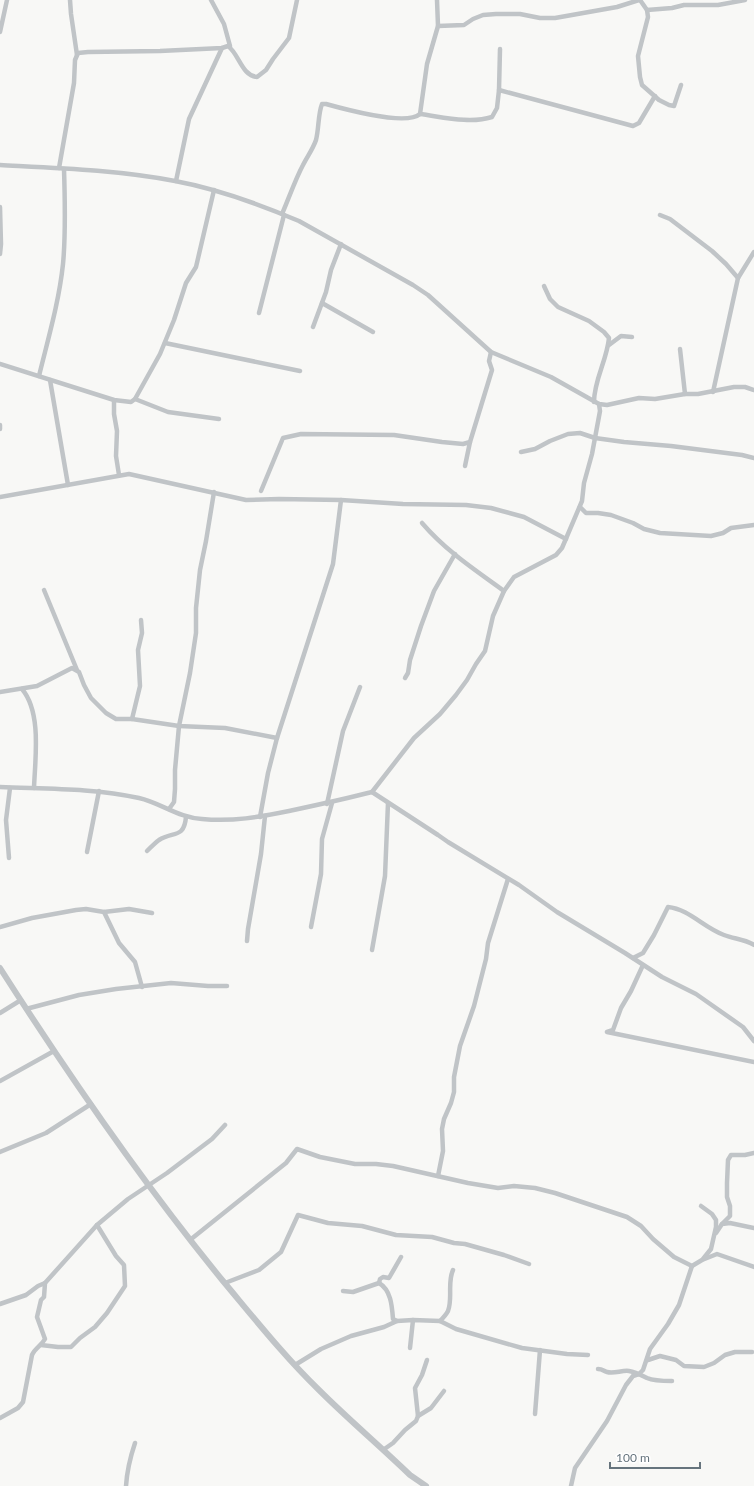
<svg xmlns="http://www.w3.org/2000/svg" width="754" height="1486" viewBox="0 0 754 1486" font-family="Lato,sans-serif">
<style>
.lines{fill:none;stroke-linecap:round;stroke-linejoin:round}
.minor{stroke:#c0c4c7;stroke-width:4.5}
.tertiary{stroke:#c0c4c7;stroke-width:6}
</style>
<rect width="100%" height="100%" fill="#f8f8f6"/>
<g class="lines">
<g class="minor">
<path d="M70 0 71 14 77 55"/>
<path d="M211 0 224 24 230 46"/>
<path d="M640 0 647 10 648 17 638 56 640 77 642 85 659 100 669 105 674 106 681 85"/>
<path d="M647 10 672 8 684 5H718L745 0"/>
<path d="M438 26 464 25 473 19 483 15 496 14H520L540 18H555L617 7 639 0"/>
<path d="M0 32 7 0"/>
<path d="M499 90 500 49"/>
<path d="M420 114C443 117 470 124 492 117L497 108 499 90 633 126 639 123 655 96"/>
<path d="M0 165C58 168 118 170 175 181 218 189 259 204 299 221L413 285 428 295 491 352 551 377 599 404 607 405 639 398 655 399 685 394H698L734 387H745L754 390"/>
<path d="M59 168 74 83 75 60 78 53 88 52 160 51 222 48 228 46C239 54 242 76 257 77L266 70 273 59 289 38 297 0"/>
<path d="M176 181 189 119 222 48"/>
<path d="M0 207 1 244 0 254"/>
<path d="M282 214C289 198 295 180 303 165 307 157 313 149 316 140 319 128 318 114 322 104H326C344 109 406 126 420 114L427 64 438 26 437 0"/>
<path d="M660 215 670 219 712 251 726 264 738 278"/>
<path d="M544 286 550 299 558 307 589 321 604 332 609 338C607 360 594 380 594 402"/>
<path d="M322 303 373 332"/>
<path d="M259 313 284 215"/>
<path d="M313 327 326 292 331 270 341 244"/>
<path d="M165 343 300 371"/>
<path d="M609 345 621 336 632 337"/>
<path d="M680 349 685 394"/>
<path d="M0 364 114 400 131 402 135 399 160 354 174 320 186 283 196 267 214 190"/>
<path d="M39 376C48 339 59 302 63 264 66 233 65 200 64 169"/>
<path d="M50 380 68 485"/>
<path d="M713 392 738 278 754 252"/>
<path d="M135 399 168 412 219 419"/>
<path d="M114 400V414L117 431 116 456 119 475"/>
<path d="M599 404 600 411 592 454 584 483 582 501 562 548 556 555 514 577 504 591 493 616 485 651 476 664 467 680 456 695 440 714 414 738 372 792 438 835 448 842 519 885 557 912 625 953 662 977 696 994 743 1027 754 1041"/>
<path d="M0 425V429"/>
<path d="M521 452 535 449 550 441 568 434 580 433 595 438 624 442 671 446 742 455 754 458"/>
<path d="M465 466 470 442"/>
<path d="M261 491 283 438 301 434 394 435 442 442 463 444 470 442 492 370 489 361 491 352"/>
<path d="M0 497 129 474 246 500 279 499 341 500 403 504 466 505 491 508 524 517 566 539"/>
<path d="M580 507 586 513H598L611 515 633 523 644 529 660 533 711 536 723 533 731 528 754 525"/>
<path d="M422 523C446 551 475 570 504 591"/>
<path d="M44 590 77 670"/>
<path d="M405 678 408 673 410 660 421 626 434 591 455 554"/>
<path d="M22 689C42 713 35 759 34 788"/>
<path d="M0 692 37 686 72 668 79 672 84 685 91 698 106 713 116 719H132L179 726 225 728 277 738"/>
<path d="M132 719 140 686 138 650 142 633 141 620"/>
<path d="M0 787C47 789 93 788 139 798 161 803 179 818 202 819 233 822 259 817 289 811 317 805 345 799 372 792"/>
<path d="M327 804 343 731 360 687"/>
<path d="M169 809 174 802 175 789V770L179 726 190 673 196 633V608L200 570 206 541 214 492"/>
<path d="M260 817 268 773 277 738 333 564 341 500"/>
<path d="M147 851C151 847 155 843 159 840 173 831 184 839 186 817"/>
<path d="M87 852 99 791"/>
<path d="M9 858 6 820 10 788"/>
<path d="M104 912 119 943 135 962 142 987"/>
<path d="M0 927 32 918 76 910 86 909 104 912 129 909 152 913"/>
<path d="M311 927 321 874 322 839 332 803"/>
<path d="M247 941 248 929 261 854 265 816"/>
<path d="M372 950 385 876 388 803"/>
<path d="M633 958 643 953 654 935 668 907C689 909 704 928 724 935 734 939 745 939 754 945"/>
<path d="M643 965 631 991 621 1008 613 1030 607 1032 754 1062"/>
<path d="M26 1009 79 995 116 989 171 983 208 986H227"/>
<path d="M0 1013 21 1000"/>
<path d="M0 1081 54 1051"/>
<path d="M0 1152 46 1133 91 1104"/>
<path d="M438 1176 443 1151 442 1129 444 1119 451 1103 454 1092V1077L460 1046 474 1006 486 959 488 943 508 879"/>
<path d="M701 1206 712 1214 716 1220V1227L711 1249 703 1259"/>
<path d="M722 1224 730 1216V1206L727 1197V1183L728 1160 731 1155H745L754 1153"/>
<path d="M716 1233 722 1224 730 1223 754 1228"/>
<path d="M190 1240 286 1163 297 1149 320 1157 355 1164H376L393 1166 468 1183 498 1188 514 1186 535 1188 555 1193 627 1217 641 1226 653 1239 674 1257 692 1266 702 1260 717 1254 754 1267"/>
<path d="M225 1283 259 1270 281 1252 298 1215 328 1223 362 1226 396 1235 432 1237 454 1243 465 1244 504 1255 529 1264"/>
<path d="M379 1283 380 1279 383 1277 389 1278 401 1257"/>
<path d="M343 1291 353 1292 379 1283C391 1290 392 1306 393 1319L397 1321"/>
<path d="M0 1304 26 1295 38 1286 45 1283"/>
<path d="M440 1321C443 1318 446 1315 448 1311 453 1298 447 1283 453 1270"/>
<path d="M41 1345 58 1347H71L80 1338 95 1327 107 1313 125 1286 124 1265 116 1256 97 1225"/>
<path d="M410 1348 413 1320"/>
<path d="M648 1360 660 1356 676 1360 684 1366 704 1367 714 1363 725 1355 735 1352H752"/>
<path d="M295 1365 321 1349 351 1336 384 1327 397 1321 413 1320 440 1321 456 1329 522 1348 567 1354 588 1355"/>
<path d="M598 1369C603 1369 603 1371 607 1372 614 1374 622 1370 629 1371 636 1372 641 1375 647 1378 654 1381 664 1381 672 1381"/>
<path d="M535 1414 540 1350"/>
<path d="M418 1416 431 1408 444 1391"/>
<path d="M0 1418 18 1408 23 1402 32 1355C35 1348 41 1346 45 1339L37 1317 41 1300 44 1297 45 1283 97 1225 128 1199 167 1173 212 1139 225 1125"/>
<path d="M383 1450 393 1443 405 1430 416 1421 418 1416 415 1388 422 1375 427 1360"/>
<path d="M126 1486C127 1470 130 1458 135 1443"/>
<path d="M571 1486 575 1468 607 1421 626 1385 633 1376 639 1374 643 1370 650 1349 668 1324 679 1305 692 1266"/>
</g>
<path class="tertiary" d="M0 968C69 1076 142 1182 223 1281 254 1318 284 1356 319 1390 348 1419 380 1446 410 1475L426 1486"/>
</g>
<path d="M610 1462v6h90v-6" fill="none" stroke="#66747d" stroke-width="2"/>
<text x="616" y="1462" font-size="12" fill="#66747d" stroke="#ffffff" stroke-width="3" paint-order="stroke">100 m</text>
</svg>
